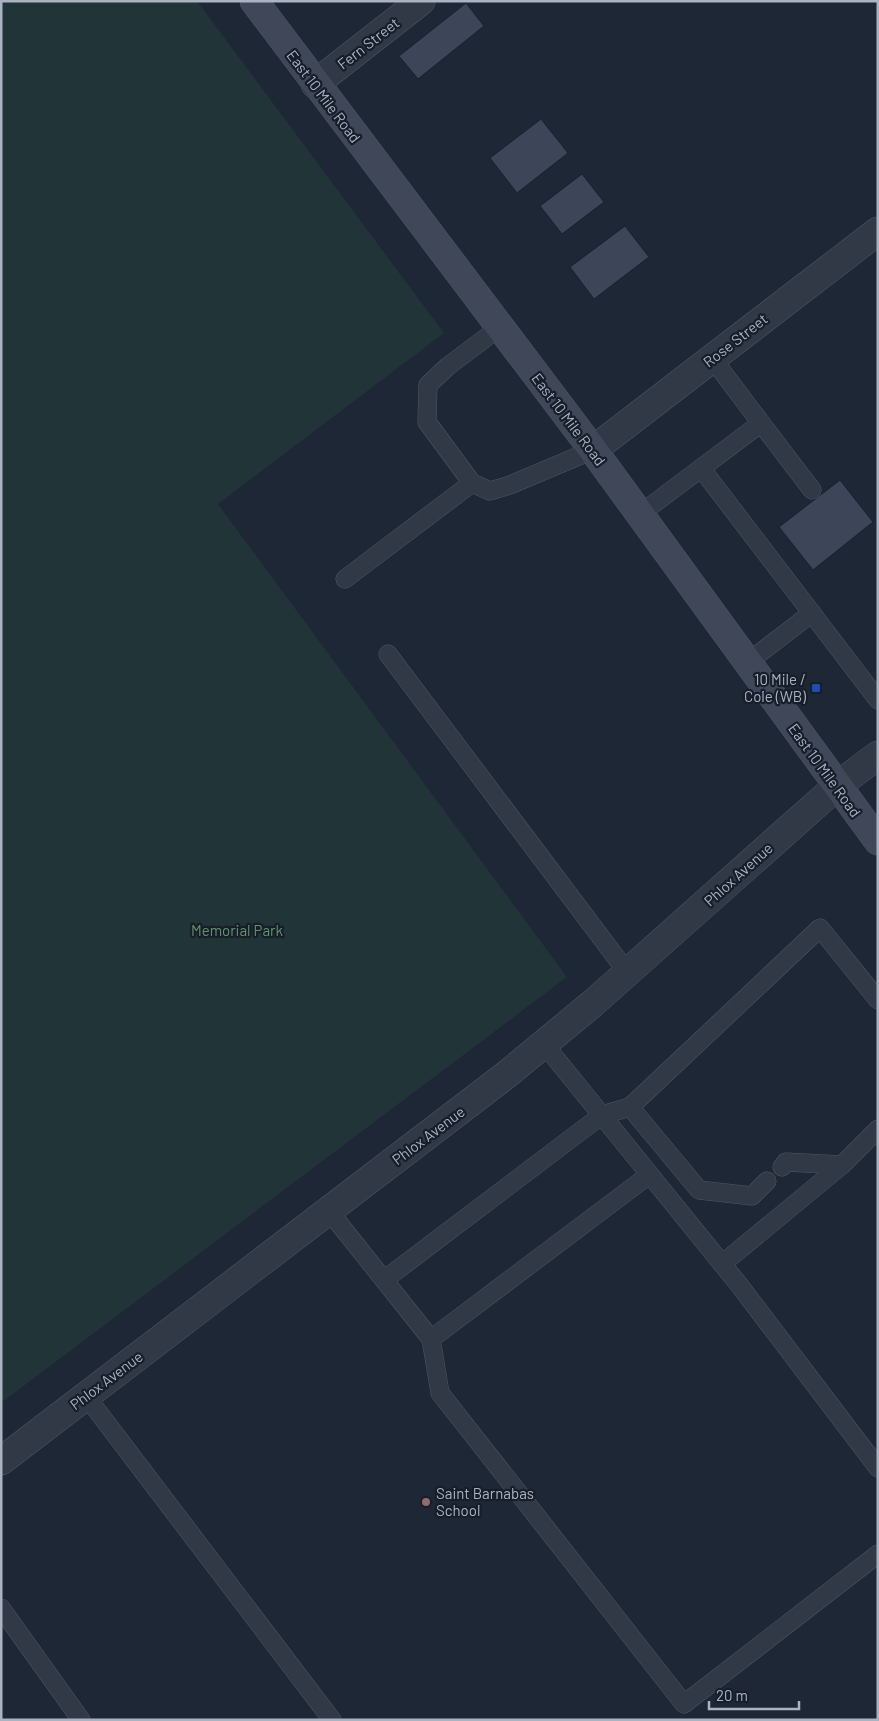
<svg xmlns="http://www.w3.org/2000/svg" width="879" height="1721" viewBox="0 0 879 1721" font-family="Barlow,sans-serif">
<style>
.green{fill:#213437}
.building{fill:#3c4658;stroke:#19202c}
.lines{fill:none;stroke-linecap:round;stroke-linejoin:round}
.lane-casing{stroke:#4f5664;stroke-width:19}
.street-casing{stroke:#4f5664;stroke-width:29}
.secondary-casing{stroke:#4f5664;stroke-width:29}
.lane{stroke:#313946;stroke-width:18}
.street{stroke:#313946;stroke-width:28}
.secondary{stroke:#3f4759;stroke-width:28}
.transit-dot{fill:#1a4fb4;stroke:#171e2a;stroke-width:2}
.education-dot{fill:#8d6e63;stroke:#171e2a;stroke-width:2}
.labels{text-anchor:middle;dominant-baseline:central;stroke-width:4.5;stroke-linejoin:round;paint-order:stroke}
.street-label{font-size:15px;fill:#abb3c3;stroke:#171e2a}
.poi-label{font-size:15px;fill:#abb3c3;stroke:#171e2a;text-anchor:end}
.park-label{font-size:15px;fill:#639370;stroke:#171e2a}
</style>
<rect width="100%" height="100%" fill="#1e2735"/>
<path class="green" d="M1 1H197L444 333 218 504 567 977 1 1403Z"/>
<g class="building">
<path d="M466 3 484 26 418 79 399 56Z"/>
<path d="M541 119 568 153 517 193 490 158Z"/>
<path d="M582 174 604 202 562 234 540 206Z"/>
<path d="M625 226 649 257 594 299 570 267Z"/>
<path d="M840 480 873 522 813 570 779 527Z"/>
</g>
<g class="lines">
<defs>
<g id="lane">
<path d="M500 327 447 367 428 385 427 422 472 483 490 491 510 485 593 450"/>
<path d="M761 423 812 490"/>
<path d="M701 468 878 700"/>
<path d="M640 514 761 423 712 358"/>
<path d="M345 579 472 483"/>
<path d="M388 654 627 972"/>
<path d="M748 662 812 613"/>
<path d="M544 1044 740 1286 878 1468"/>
<path d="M630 1107 699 1190 752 1196 767 1181"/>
<path d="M782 1167 786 1162 842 1165"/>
<path d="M329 1211 431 1339 440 1393 684 1704 878 1554"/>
<path d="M722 1264 842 1165 878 1129"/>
<path d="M384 1280 602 1115 630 1107 820 928 878 1000"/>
<path d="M431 1339 649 1175"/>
<path d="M86 1396 332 1720"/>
<path d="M1 1608 81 1720"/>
</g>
<g id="street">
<path d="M315 84 421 1"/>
<path d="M593 450 878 231"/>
<path d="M1 1461 506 1075 592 1004 837 786 878 755"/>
</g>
<path id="secondary" d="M254 1 593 450 878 841"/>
</defs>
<use href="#lane" class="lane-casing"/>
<use href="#street" class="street-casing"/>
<use href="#secondary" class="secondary-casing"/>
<use href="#lane" class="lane"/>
<use href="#street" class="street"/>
<use href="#secondary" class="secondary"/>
</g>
<rect class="transit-dot" x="811" y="683" width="10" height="10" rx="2.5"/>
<circle class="education-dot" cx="426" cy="1502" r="5"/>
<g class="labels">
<g class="street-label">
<text transform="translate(368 43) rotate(-38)">Fern Street</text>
<text transform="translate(324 96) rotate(53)">East 10 Mile Road</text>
<text transform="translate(735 340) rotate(-38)">Rose Street</text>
<text transform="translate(569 419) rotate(53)">East 10 Mile Road</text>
<text transform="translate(825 770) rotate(54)">East 10 Mile Road</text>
<text transform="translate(738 874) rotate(-42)">Phlox Avenue</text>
<text transform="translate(428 1135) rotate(-37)">Phlox Avenue</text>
<text transform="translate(106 1380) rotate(-37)">Phlox Avenue</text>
</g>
<g class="poi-label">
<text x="806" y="679">10 Mile /<tspan x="806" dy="17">Cole (WB)</tspan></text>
<text x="436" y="1493" text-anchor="start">Saint Barnabas<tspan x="436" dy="17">School</tspan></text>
</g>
<g class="park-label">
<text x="237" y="930">Memorial Park</text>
</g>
</g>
<rect width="879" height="1721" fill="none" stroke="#abb3c3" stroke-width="5"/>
<path d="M709 1701v8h90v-8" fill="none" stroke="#abb3c3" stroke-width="2.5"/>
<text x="716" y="1701" font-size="15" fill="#abb3c3" stroke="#171e2a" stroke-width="4" paint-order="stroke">20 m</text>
</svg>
